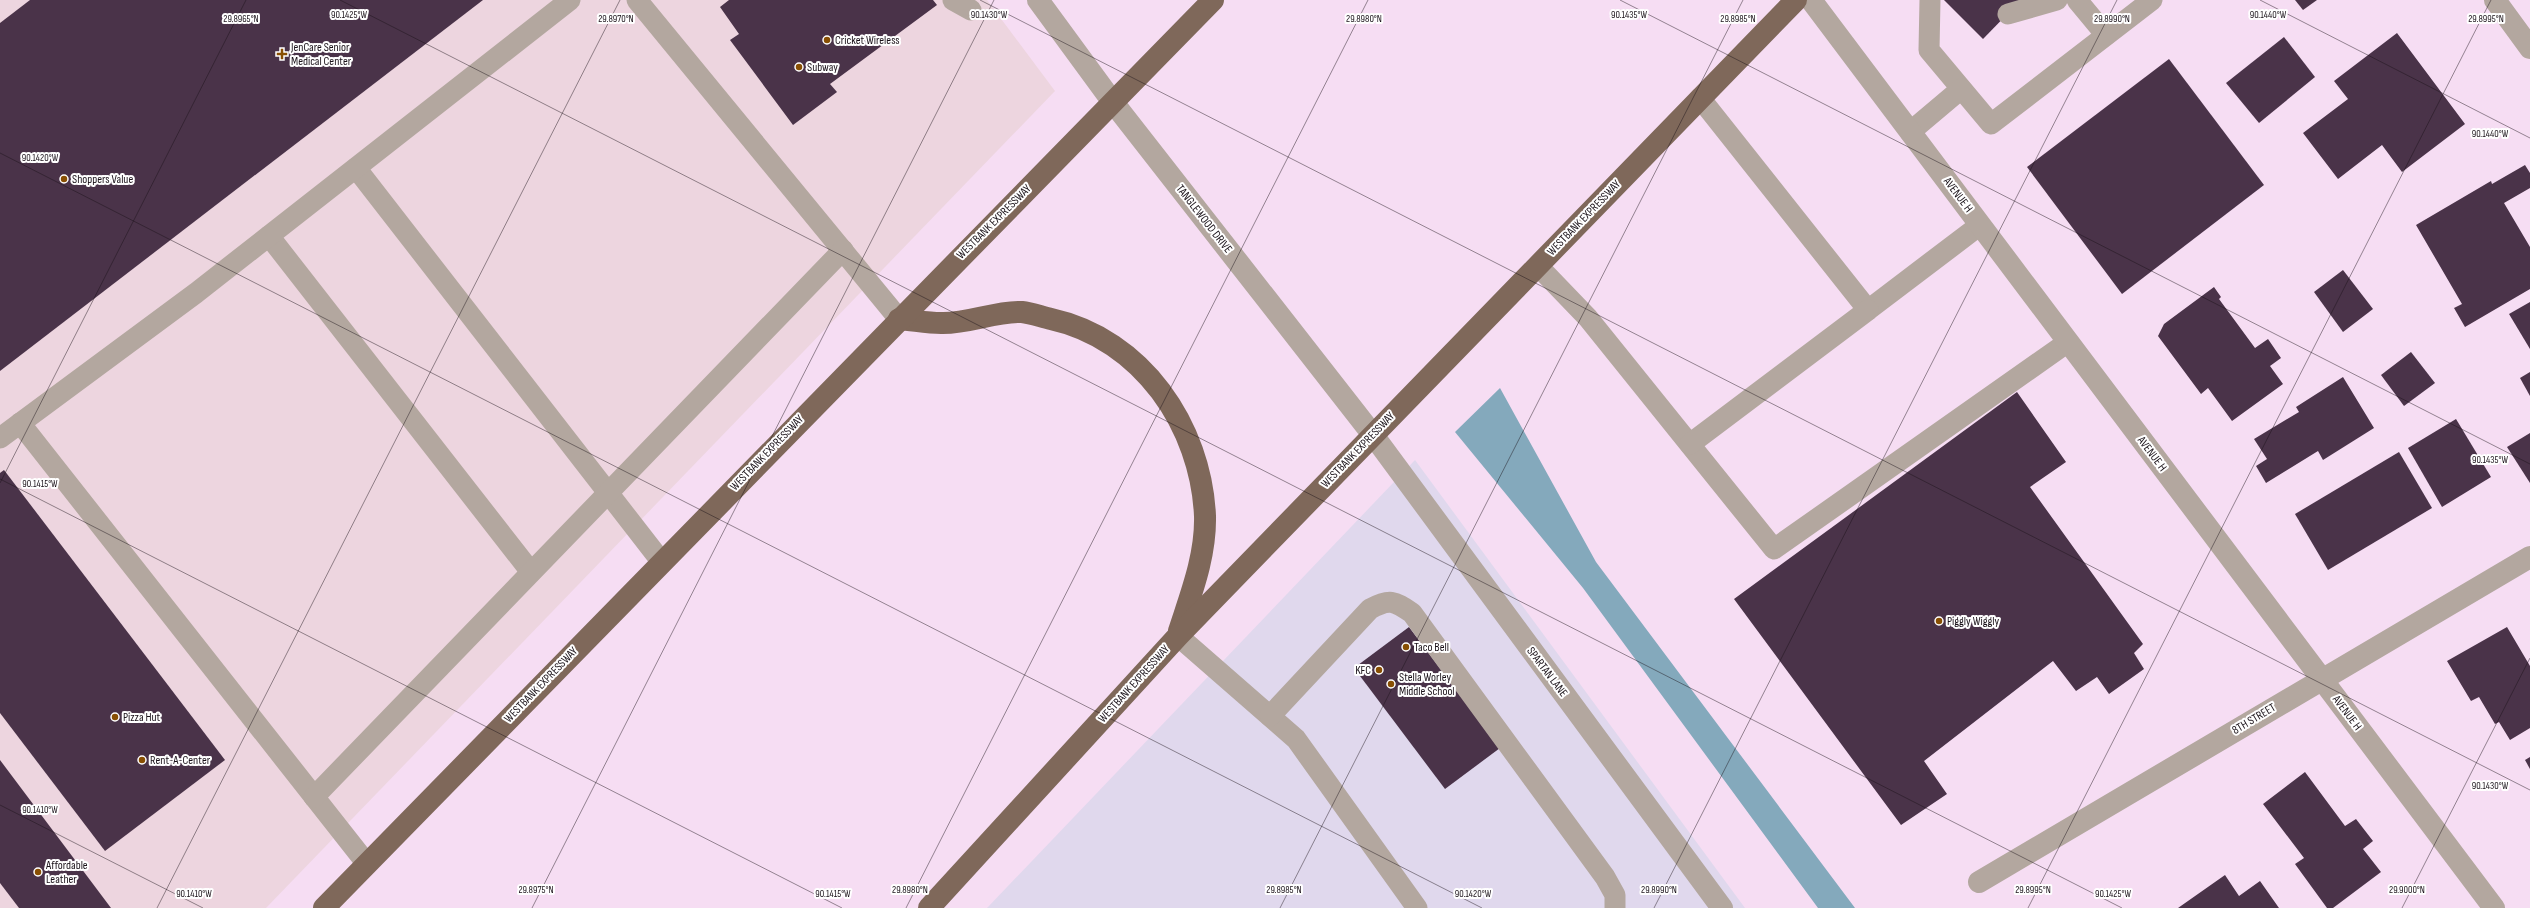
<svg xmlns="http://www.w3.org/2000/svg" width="2530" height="908" viewBox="0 0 2530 908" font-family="'Sofia Sans Condensed',sans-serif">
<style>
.commercial{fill:#edd5df}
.education{fill:#e0d8ed}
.water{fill:#84a9bc}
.building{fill:#4a3349}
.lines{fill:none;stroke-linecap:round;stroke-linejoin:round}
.service{stroke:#b3a79f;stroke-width:21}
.minor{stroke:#b3a79f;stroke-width:22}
.trunk{stroke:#7f685a;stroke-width:22}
.ticks{fill:none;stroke:#1a1219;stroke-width:1;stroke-opacity:0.45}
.poi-dot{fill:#884f03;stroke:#fff;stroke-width:1.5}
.labels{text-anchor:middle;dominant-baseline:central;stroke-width:4;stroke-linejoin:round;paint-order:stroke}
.poi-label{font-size:12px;fill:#1a1219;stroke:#fff;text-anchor:start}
.street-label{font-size:12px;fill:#1a1219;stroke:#fff}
.ticks-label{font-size:10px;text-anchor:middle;fill:#1a1219;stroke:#fff;stroke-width:4;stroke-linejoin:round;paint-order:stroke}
</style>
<rect width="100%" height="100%" fill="#f6ddf3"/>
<path class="commercial" d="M0 0H987L1055 91 266 908H0Z"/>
<path class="education" d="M1415 460 1745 908H987Z"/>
<path class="water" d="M1500 388 1596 562 1855 908H1818L1583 588 1455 432Z"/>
<g class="building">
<path d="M30 0H483L0 371V23Z"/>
<path d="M729 0H933L937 5 830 84 837 92 793 125 730 40 739 34 720 7Z"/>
<path d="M1944 0H2021L1983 39Z"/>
<path d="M2295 0H2317L2303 10Z"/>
<path d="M2397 33 2465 124 2402 172 2382 145 2338 179 2303 133 2348 99 2334 81Z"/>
<path d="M2284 37 2315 77 2259 123 2226 83Z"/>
<path d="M2169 59 2264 185 2122 294 2027 167Z"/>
<path d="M2525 165 2530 173V188L2504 203 2530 247V289L2465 327 2454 308 2462 304 2416 225 2491 181 2492 184Z"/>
<path d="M2343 270 2373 309 2343 332 2314 292Z"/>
<path d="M2214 287 2221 297 2219 299 2255 348 2268 339 2281 358 2270 366 2283 384 2232 421 2208 388 2201 394 2158 336 2164 324Z"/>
<path d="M2530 302V349L2509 314Z"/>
<path d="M2411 352 2435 383 2404 406 2381 375Z"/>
<path d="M2530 372V396L2520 378Z"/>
<path d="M2343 377 2374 428 2323 460 2318 451 2266 483 2256 466 2267 459 2254 439 2299 412 2296 407Z"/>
<path d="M2017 392 2066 462 2030 487 2143 644 2134 653 2144 669 2109 694 2097 677 2076 691 2053 661 1924 761 1947 794 1901 825 1734 599Z"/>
<path d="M2456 419 2491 477 2442 507 2408 448Z"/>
<path d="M2530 433V483L2507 447Z"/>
<path d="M2399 452 2432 508 2328 570 2295 514Z"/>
<path d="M4 470 225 760 105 851 0 713V473Z"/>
<path d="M1409 627 1500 748 1445 789 1354 668Z"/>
<path d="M2507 627 2530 666V728L2510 740 2499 722 2495 724 2479 697 2471 701 2447 661Z"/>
<path d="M2530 757V769L2525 760Z"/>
<path d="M0 760 111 908H19L0 883Z"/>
<path d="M2305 772 2345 826 2356 819 2373 841 2363 849 2381 872 2333 908H2327L2295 864 2304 858 2263 804Z"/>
<path d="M2225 875 2239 896 2260 881 2279 908H2178Z"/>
</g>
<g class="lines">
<g class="service">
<path d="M637 0 899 319"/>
<path d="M953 0 971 10"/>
<path d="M1930 0 1929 50 1991 124 2152 0"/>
<path d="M2077 0 2106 35"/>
<path d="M2008 14 2057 0"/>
<path d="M1700 98 1868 310 1980 225"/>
<path d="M1910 132 1961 89"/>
<path d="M356 168 661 561"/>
<path d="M269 236 531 572"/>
<path d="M1538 266 1588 318 1774 549 2068 342"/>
<path d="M20 423 367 864"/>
<path d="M0 438 196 293 570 0"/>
<path d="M1690 444 1868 310"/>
<path d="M1178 636 1296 739 1417 908"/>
<path d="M1270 716 1370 609C1390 598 1394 601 1412 613L1605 877 1615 895V908"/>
<path d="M314 797 843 250"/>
</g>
<g class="minor">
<path d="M1038 0 1112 101 1373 435 1722 908"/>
<path d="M1811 0 2494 908"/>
<path d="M2495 0 2530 48"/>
<path d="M1979 882 2530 557"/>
</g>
<g class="trunk">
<path d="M899 319C913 320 927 323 941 323 968 324 995 311 1022 312 1031 313 1042 317 1051 319 1142 339 1201 426 1205 516 1206 556 1191 594 1179 631"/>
<path d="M324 908 1213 0"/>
<path d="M929 908 1178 636 1796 0"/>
</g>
</g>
<path class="ticks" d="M340 0 2122 908M980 0 2530 790M1620 0 2530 464M2260 0 2530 138M0 153 1482 908M0 479 842 908M0 483 246 0M0 805 203 908M157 908 620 0M532 908 994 0M906 908 1368 0M1280 908 1743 0M1654 908 2117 0M2028 908 2491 0M2402 908 2530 658"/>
<g class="poi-dot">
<circle cx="827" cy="40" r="4"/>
<path d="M280 48h4v4h4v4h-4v4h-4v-4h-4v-4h4z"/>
<circle cx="799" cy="67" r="4"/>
<circle cx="64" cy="179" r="4"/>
<circle cx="1939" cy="621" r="4"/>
<circle cx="1406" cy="647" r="4"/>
<circle cx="1379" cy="670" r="4"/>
<circle cx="1391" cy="684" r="4"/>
<circle cx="115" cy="717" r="4"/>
<circle cx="142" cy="760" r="4"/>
<circle cx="38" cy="872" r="4"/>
</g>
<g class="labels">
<g class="poi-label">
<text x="835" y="40">Cricket Wireless</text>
<text x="291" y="47">JenCare Senior<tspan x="291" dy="14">Medical Center</tspan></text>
<text x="807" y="67">Subway</text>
<text x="72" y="179">Shoppers Value</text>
<text x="1947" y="621">Piggly Wiggly</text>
<text x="1414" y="647">Taco Bell</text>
<text x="1371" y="670" text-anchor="end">KFC</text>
<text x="1399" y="677">Stella Worley<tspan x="1399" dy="14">Middle School</tspan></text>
<text x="123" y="717">Pizza Hut</text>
<text x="150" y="760">Rent-A-Center</text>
<text x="46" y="865">Affordable<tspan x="46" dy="14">Leather</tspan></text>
</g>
<g class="street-label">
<text transform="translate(1958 195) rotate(53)">AVENUE H</text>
<text transform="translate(1584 218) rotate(-46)">WESTBANK EXPRESSWAY</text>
<text transform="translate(1204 219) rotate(52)">TANGLEWOOD DRIVE</text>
<text transform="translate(994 222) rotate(-45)">WESTBANK EXPRESSWAY</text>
<text transform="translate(1358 450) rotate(-46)">WESTBANK EXPRESSWAY</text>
<text transform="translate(767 453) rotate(-46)">WESTBANK EXPRESSWAY</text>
<text transform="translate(2152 454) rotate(53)">AVENUE H</text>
<text transform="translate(1547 672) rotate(53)">SPARTAN LANE</text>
<text transform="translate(1134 684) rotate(-48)">WESTBANK EXPRESSWAY</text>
<text transform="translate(541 685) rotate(-46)">WESTBANK EXPRESSWAY</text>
<text transform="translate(2347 713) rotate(53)">AVENUE H</text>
<text transform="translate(2254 719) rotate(-31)">8TH STREET</text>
</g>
</g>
<g class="ticks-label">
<text x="2268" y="18">90.1440°W</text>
<text x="989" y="18">90.1430°W</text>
<text x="349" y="18">90.1425°W</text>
<text x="1629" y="18">90.1435°W</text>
<text x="241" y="22">29.8965°N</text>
<text x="616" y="22">29.8970°N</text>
<text x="1364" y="22">29.8980°N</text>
<text x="1738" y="22">29.8985°N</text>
<text x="2112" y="22">29.8990°N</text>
<text x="2486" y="22">29.8995°N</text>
<text x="2490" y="137">90.1440°W</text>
<text x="40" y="161">90.1420°W</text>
<text x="2490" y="463">90.1435°W</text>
<text x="40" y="487">90.1415°W</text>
<text x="2490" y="789">90.1430°W</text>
<text x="40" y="813">90.1410°W</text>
<text x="536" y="893">29.8975°N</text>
<text x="910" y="893">29.8980°N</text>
<text x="1284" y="893">29.8985°N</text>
<text x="1659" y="893">29.8990°N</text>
<text x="2033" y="893">29.8995°N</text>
<text x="2407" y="893">29.9000°N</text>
<text x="194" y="897">90.1410°W</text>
<text x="833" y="897">90.1415°W</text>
<text x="1473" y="897">90.1420°W</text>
<text x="2113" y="897">90.1425°W</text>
</g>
</svg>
